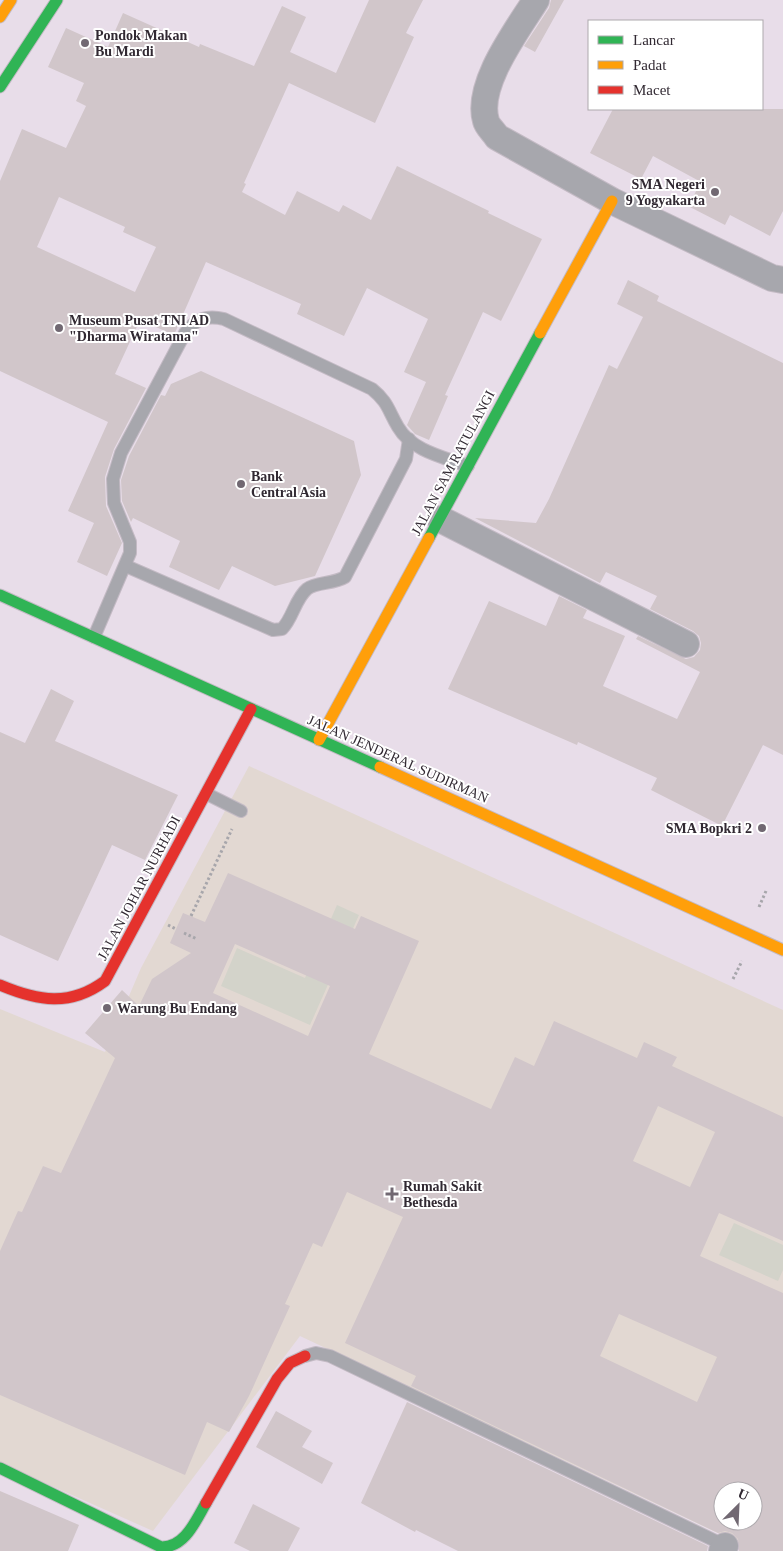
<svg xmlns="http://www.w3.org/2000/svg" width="783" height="1551" viewBox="0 0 783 1551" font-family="Georgia,serif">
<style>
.medical{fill:#e2d8d2;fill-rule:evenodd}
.green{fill:#d3d3ca}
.building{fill:#d1c6ca;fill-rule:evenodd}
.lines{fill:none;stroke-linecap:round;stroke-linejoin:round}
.lane-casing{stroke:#c3bac4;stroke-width:14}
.street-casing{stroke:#c3bac4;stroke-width:28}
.fast-casing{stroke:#c3bac4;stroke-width:13}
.slow-casing{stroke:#c3bac4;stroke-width:13}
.jam-casing{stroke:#c3bac4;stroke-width:13}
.path{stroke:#a7a6ab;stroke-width:3;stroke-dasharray:2.5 2.5;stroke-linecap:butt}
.lane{stroke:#a7a7ad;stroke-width:12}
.street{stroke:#a7a7ad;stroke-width:26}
.fast{stroke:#30b455;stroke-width:11}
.slow{stroke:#ff9f0a;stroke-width:11}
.jam{stroke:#e5322d;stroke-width:11}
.poi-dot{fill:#716872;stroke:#fff;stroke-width:2}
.labels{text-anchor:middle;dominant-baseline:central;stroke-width:4;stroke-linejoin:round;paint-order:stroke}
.poi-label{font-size:14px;font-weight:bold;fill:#312932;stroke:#fff;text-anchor:start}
.street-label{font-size:14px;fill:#312932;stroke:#fff}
</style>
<rect width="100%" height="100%" fill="#e8dde9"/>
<path class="medical" d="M249 766 783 1010V1551H756L300 1336 153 1531 0 1463V1009L105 1052 141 968ZM723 1491H753V1521H723Z"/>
<g class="green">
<path d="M337 905 359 915 310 1025 221 986 237 948 305 978Z"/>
<path d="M734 1223 783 1245V1270L778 1281 719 1255Z"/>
</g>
<g class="building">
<path d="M369 0H423L406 33 414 37 375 123 289 83 244 183 246 184 242 192 285 215 297 191 339 212 343 205 371 220 397 166 489 211 488 213 542 239 501 321 483 312 445 395 448 396 429 440 415 434 407 425 426 382 404 372 428 319 367 288 344 336 297 314 301 304 206 262 174 335 140 320 115 374 146 388 114 449 105 477 106 506 122 543 107 576 77 562 94 523 68 511 108 422 0 371V181L22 129 66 148 86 106 76 101 84 83 48 67 66 28 108 47 123 13 199 47 200 44 254 66 282 6 306 17 290 52 336 73ZM59 197 125 227 123 232 156 247 135 292 37 247Z"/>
<path d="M551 0H564L535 52 524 46 549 8Z"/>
<path d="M613 109H783V211L770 236 730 215 725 225 688 206 701 182 653 156 641 179 590 153Z"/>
<path d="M628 280 659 296 657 301 783 363V755L763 745 722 826 651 790 657 778 578 742 577 745 448 689 489 601 546 626 559 596 587 610 583 618 625 636 603 686 677 719 700 672 636 639 638 636 686 659 694 657 700 650 701 643 699 636 693 631 650 609 657 596 606 572 600 583 475 518 536 523 549 499 609 365 617 369 643 317 617 304Z"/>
<path d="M201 371 354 441 361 475 315 576 275 586 232 566 219 590 169 567 180 541 133 518 131 522 122 501 121 480 129 456 161 395 165 396 171 384Z"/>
<path d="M51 689 74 701 55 741 178 795 145 860 112 845 58 961 0 935V732L25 743Z"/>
<path d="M228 873 355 929 361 916 419 941 369 1054 491 1109 515 1057 534 1066 554 1021 637 1058 644 1042 677 1057 672 1066 783 1117V1241L719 1213 700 1256 783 1293V1551H739L738 1539 732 1533 725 1531 718 1533 411 1386 416 1376 345 1343 403 1217 347 1192 322 1247 313 1243 285 1304 290 1306 249 1396 229 1432 207 1422 185 1475 0 1395V1251L18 1211 22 1212 43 1166 61 1173 115 1058 85 1033 122 990 139 1006 152 979 191 953 170 943 183 913 205 922ZM235 944 330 986 308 1036 213 993ZM658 1106 715 1132 690 1187 633 1161ZM619 1314 717 1357 697 1402 600 1356ZM723 1491H753V1521H723Z"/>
<path d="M407 1402 708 1546 707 1551H458L416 1530 415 1532 361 1503Z"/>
<path d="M276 1411 312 1431 302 1447 333 1463 322 1484 256 1447Z"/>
<path d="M0 1491 79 1525 68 1551H0Z"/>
<path d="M253 1504 300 1528 288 1551H250L234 1543Z"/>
</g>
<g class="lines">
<defs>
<g id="lane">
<path d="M126 566 273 630 282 629C293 618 295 599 307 589 316 582 334 584 345 577L406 459 409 439"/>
<path d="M94 637 130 553V542L114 503 113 479 121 453 185 333C196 318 208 315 224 319L372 389C388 402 388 410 398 427 412 451 443 457 468 466"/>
<path d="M207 794 241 811"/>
<path d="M305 1356 316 1353 330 1356 728 1547"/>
</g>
<g id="street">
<path d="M536 0C518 29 475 85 486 121 487 126 494 132 497 137L612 201 772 278 783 280"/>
<path d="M440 519 686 644"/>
<path d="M722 1551 725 1546"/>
</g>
<g id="fast">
<path d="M0 87 57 0"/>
<path d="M429 538 540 333"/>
<path d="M0 595 380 767"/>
<path d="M0 1468 161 1547C185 1548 196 1520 206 1503"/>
</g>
<g id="slow">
<path d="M0 17 11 0"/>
<path d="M540 333 612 201"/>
<path d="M319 740 429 538"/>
<path d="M380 767 783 950"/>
</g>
<g id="jam">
<path d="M0 985C38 1001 70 1007 105 981L251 709"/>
<path d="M206 1503 277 1379 290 1363 305 1356"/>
</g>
</defs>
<use href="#lane" class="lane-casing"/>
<use href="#street" class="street-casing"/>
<use href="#fast" class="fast-casing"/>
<use href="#slow" class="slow-casing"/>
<use href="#jam" class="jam-casing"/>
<g class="path">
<path d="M759 907 766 891"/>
<path d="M191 916 232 829"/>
<path d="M168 925 176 929"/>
<path d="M184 933 197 939"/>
<path d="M733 979 742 961"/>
</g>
<use href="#lane" class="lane"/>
<use href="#street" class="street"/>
<use href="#fast" class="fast"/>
<use href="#slow" class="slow"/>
<use href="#jam" class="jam"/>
</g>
<g class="poi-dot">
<circle cx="85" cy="43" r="5"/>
<circle cx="715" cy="192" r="5"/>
<circle cx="59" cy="328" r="5"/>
<circle cx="241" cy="484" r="5"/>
<circle cx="762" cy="828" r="5"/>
<circle cx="107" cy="1008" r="5"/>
<path d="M389.5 1186.5h5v5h5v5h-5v5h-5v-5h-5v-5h5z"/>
</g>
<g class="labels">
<g class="poi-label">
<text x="95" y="35">Pondok Makan<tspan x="95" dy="16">Bu Mardi</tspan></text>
<text x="705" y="184" text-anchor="end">SMA Negeri<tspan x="705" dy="16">9 Yogyakarta</tspan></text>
<text x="69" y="320">Museum Pusat TNI AD<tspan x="69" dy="16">"Dharma Wiratama"</tspan></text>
<text x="251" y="476">Bank<tspan x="251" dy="16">Central Asia</tspan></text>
<text x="752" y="828" text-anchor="end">SMA Bopkri 2</text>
<text x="117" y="1008">Warung Bu Endang</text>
<text x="403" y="1186">Rumah Sakit<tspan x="403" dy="16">Bethesda</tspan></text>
</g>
<g class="street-label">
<text transform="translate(453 463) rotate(-62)">JALAN SAM RATULANGI</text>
<text transform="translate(398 759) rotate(24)">JALAN JENDERAL SUDIRMAN</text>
<text transform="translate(139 888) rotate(-62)">JALAN JOHAR NURHADI</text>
</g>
</g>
<rect x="588" y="20" width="175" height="90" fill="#ffffff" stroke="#ada9ad"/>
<rect x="598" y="36" width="25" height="8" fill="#30b455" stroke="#ada9ad"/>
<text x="633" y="45" font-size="15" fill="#312932">Lancar</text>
<rect x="598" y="61" width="25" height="8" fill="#ff9f0a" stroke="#ada9ad"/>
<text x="633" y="70" font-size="15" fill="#312932">Padat</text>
<rect x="598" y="86" width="25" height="8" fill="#e5322d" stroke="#ada9ad"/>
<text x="633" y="95" font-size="15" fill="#312932">Macet</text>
<g transform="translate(738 1506) rotate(24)"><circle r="24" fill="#ffffff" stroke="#ada9ad"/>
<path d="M0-4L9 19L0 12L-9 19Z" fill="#716872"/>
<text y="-8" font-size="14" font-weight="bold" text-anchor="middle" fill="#312932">U</text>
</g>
</svg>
